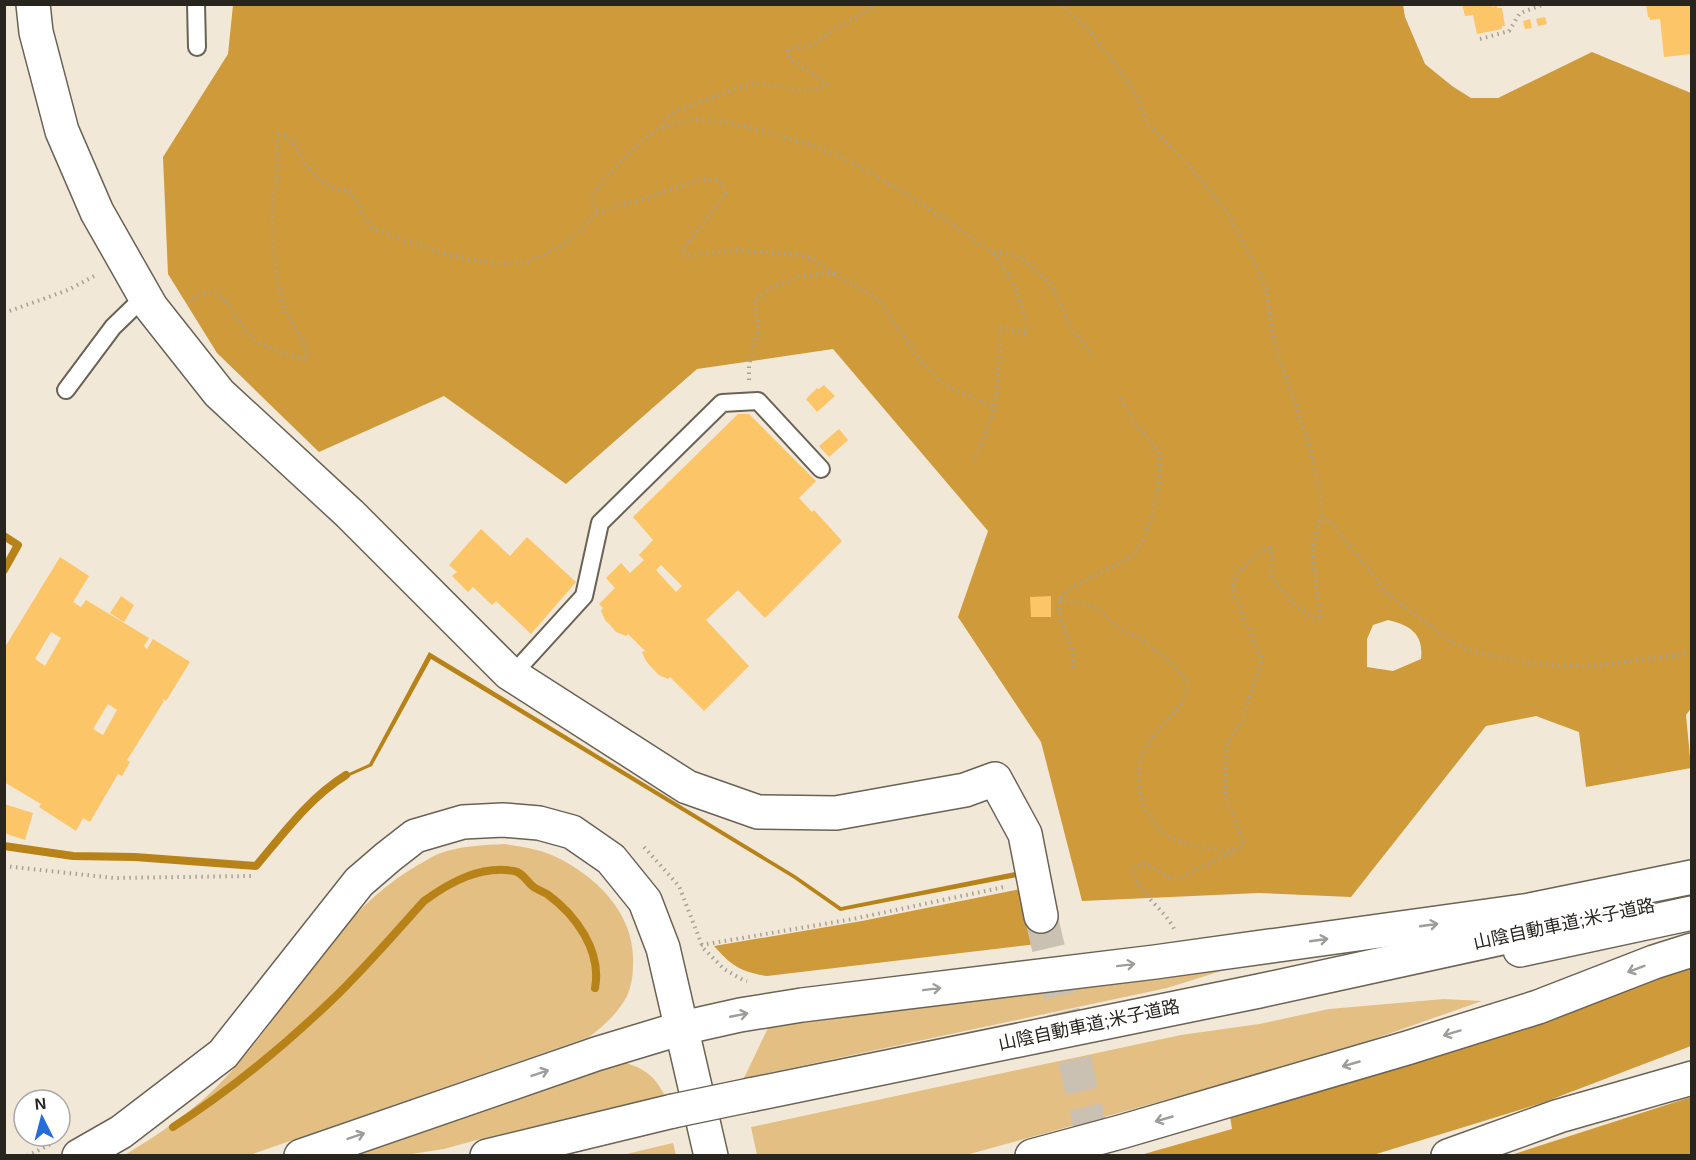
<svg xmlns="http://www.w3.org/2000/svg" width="1696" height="1160" viewBox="0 0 1696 1160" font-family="Arial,'Noto Sans JP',sans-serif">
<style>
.green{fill:#e4bf83}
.forest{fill:#cf9a39;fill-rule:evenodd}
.water{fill:#b78319}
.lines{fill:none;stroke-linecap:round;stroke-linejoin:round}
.stream{stroke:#b78319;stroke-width:8}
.building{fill:#fcc567;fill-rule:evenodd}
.street-tunnel{stroke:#cac1b3;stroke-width:33;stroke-dasharray:33 16;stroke-linecap:butt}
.lane-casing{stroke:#6a6254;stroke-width:20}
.street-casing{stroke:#6a6254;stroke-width:36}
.secondary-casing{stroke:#6a6254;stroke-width:36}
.highway-casing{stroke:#6a6254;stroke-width:36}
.path{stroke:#a8a194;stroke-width:4;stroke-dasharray:1.5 4.5;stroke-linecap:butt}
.lane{stroke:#fff;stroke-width:16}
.street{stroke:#fff;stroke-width:33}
.secondary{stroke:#fff;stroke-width:33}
.highway{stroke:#fff;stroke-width:33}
.highway-bridge-casing{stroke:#6a6254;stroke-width:36;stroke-linecap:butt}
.highway-bridge{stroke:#fff;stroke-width:33}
.oneway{stroke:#9e9d9a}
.labels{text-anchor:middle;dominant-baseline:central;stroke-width:4.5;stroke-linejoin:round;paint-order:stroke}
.street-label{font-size:18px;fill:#28251f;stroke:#fff}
</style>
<rect width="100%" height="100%" fill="#f2e8d8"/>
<g class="green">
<path d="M505 844C521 847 539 849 554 856 597 876 636 915 633 965 633 976 631 987 627 996 618 1013 604 1026 589 1037L250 1155 123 1156C160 1134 198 1108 227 1076 291 1007 334 913 418 865 424 862 431 857 438 854 459 846 483 845 505 844Z"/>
<path d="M1267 961 1228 969 1167 988 744 1078 768 1028 773 1023Z"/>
<path d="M1444 999 1482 1001 1371 1040 1260 1074 966 1155H757L751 1127 1181 1035 1259 1024 1329 1009Z"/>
<path d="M623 1062C646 1069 655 1076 666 1098L484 1138 444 1149 405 1155 341 1156Z"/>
<path d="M673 1143 676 1155H622Z"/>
</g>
<g class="forest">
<path d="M233 5H1403L1405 17 1425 64 1452 86 1471 98H1498L1592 52 1691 93 1692 707 1686 715 1691 768 1586 787 1579 732 1536 716 1486 726 1351 897 1259 893 1082 901 1041 742 958 617 988 531 833 349 697 369 566 484 444 396 319 452 217 353 168 274 163 157 228 54ZM1388 620C1410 625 1424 634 1421 659L1393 671 1367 667V639L1373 625Z"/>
<path d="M1021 889 1037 944 767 976C740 972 731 965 714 946L862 921Z"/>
<path d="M1691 958V1046L1542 1103 1373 1155 1137 1156 1232 1129 1230 1116Z"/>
<path d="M1691 1097V1155H1511Z"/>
</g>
<path class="water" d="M429 652 795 875 841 907 1015 872 1017 877 840 911 793 878 431 659 372 766 336 782 349 773 369 764Z"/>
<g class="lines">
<g class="stream">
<path d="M4 536 18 545 4 570"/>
<path d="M4 846 73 856 135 857 256 866C284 833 309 798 346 775"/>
<path d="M173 1127C231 1090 284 1046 334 998 365 968 395 933 424 901 450 882 481 865 514 871 524 873 527 883 535 888 539 890 543 892 547 894 576 915 602 951 595 988"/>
</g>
</g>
<g class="building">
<path d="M1462 4H1491L1492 7 1497 5V8H1502L1505 26H1502V29L1477 34 1473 15 1465 16Z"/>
<path d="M1646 4H1692V54L1664 57 1660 19 1650 20V17H1648Z"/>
<path d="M1545 17 1547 24 1538 26 1536 19Z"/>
<path d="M1530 19 1532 28 1525 29 1523 21Z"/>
<path d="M824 385 835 396 817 412 806 399 817 388 819 389Z"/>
<path d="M738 414H749L816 481 799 498 812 512 814 510 842 541 765 618 738 590 706 620 749 666 704 711 670 677 668 679 659 675 652 668 646 661 642 652 645 651 628 634 626 636 616 632 610 625 605 620 601 611 603 608 599 604 615 588 606 578 621 563 630 573 644 560 639 555 653 540 633 517ZM661 565 682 586 676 592 656 570Z"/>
<path d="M839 429 848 440 829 457 819 446Z"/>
<path d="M481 529 510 556 527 537 576 582 531 634 496 601 492 605 473 587 468 592 452 576 457 572 449 565Z"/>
<path d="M60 557 89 576 73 602 81 607 86 600 149 638 144 646 147 649 153 639 190 662 166 701 162 698 164 701 127 760 130 762 122 776 118 774 90 822 83 818 76 831 39 807 41 804 4 782 5 647ZM51 632 61 638 45 666 35 659ZM108 704 117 710 103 735 93 729Z"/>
<path d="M121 596 134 605 124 622 110 613Z"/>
<path d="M1051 596V617H1031L1030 597Z"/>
<path d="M4 804 33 813 25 840 4 833Z"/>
</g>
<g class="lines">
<path class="street-tunnel" d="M1041 916 1097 1156"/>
<defs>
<g id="lane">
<path d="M196 4 197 47"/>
<path d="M66 390 113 327 145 296"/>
<path d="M512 675 584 596 600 523 722 403 758 401 821 469"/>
</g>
<g id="street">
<path d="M33 4 36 32 62 131 97 212 151 307 219 393 350 514 509 673 687 787 758 812 836 813 965 790 995 779 1025 834 1041 916"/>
<path d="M1448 1156 1559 1116 1692 1078"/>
</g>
<path id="secondary" d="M79 1156 121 1132 223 1054 359 882 388 857 415 836 463 822 503 820 539 823 572 832 611 859 645 901 663 948 711 1156"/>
<g id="highway">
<path d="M1520 950 1692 913"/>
<path d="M750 1095 1259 991 1543 929"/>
<path d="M301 1156 596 1054 682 1028 740 1015 802 1005 1155 962 1530 910 1692 877"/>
<path d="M487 1156 673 1111"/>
<path d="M1032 1156 1124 1131 1407 1048 1538 1007 1654 962 1692 950"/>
</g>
</defs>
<use href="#lane" class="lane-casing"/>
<use href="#street" class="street-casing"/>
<use href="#secondary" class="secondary-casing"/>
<use href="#highway" class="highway-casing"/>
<g class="path">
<path d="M1061 4 1089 30 1117 66 1136 95 1148 124 1190 166 1229 215 1263 280 1267 293 1271 328 1281 363 1310 448 1320 491 1321 515 1314 544 1313 560 1321 620C1308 621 1275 586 1271 574 1268 564 1276 556 1270 547L1261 551 1236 574 1233 586 1234 595 1262 660 1243 719 1227 744 1225 796 1239 829 1244 842 1242 847 1182 877 1170 878 1144 863 1134 868C1131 888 1166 910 1174 929"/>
<path d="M1480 39 1509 31 1520 13 1545 4"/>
<path d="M662 127 667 117 678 110 753 83 806 90 826 87 827 83 789 58 788 50 793 48H808L838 26 854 19 876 4"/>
<path d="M994 253 1003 252 1024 260 1052 285 1069 324 1095 359"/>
<path d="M834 274 813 259 802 255 737 250 686 256 682 255 683 250 726 193 721 180 703 179 602 212C579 206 601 184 609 174 623 158 648 132 668 125 701 114 734 123 766 132 792 140 819 146 843 158 894 184 947 220 993 253 1010 271 1026 308 1027 333 1017 333 1012 328 1001 328L999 331 1001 356 998 372 996 403 973 465"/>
<path d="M188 303C223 271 232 321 253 338 266 349 285 353 301 359L307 358C308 344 288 319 283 304 274 273 271 235 273 203 274 192 277 182 278 171 279 159 275 146 279 134 293 135 297 152 304 162 311 171 326 186 338 189 342 190 347 191 352 192L368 224 372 228C412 244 495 276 537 258 563 247 580 232 598 211"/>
<path d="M4 313 68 290 98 274"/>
<path d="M749 380V366L753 346 759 331 754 301 769 289 802 275 834 274 876 297 925 366 943 384 994 407"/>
<path d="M1319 520 1330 521 1389 595 1454 644 1482 654 1536 664 1593 666 1692 653"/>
<path d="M1059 600 1084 603 1096 607 1113 623 1125 632 1142 640 1173 664 1187 682C1190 705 1164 720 1152 738 1126 774 1139 825 1180 842 1197 848 1217 848 1234 851"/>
<path d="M1073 667C1077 645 1058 626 1059 600L1069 589 1131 557 1140 546 1152 516 1160 479V457L1157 449 1135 424 1119 396"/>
<path d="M644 847 679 886 703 948 724 969 743 980 747 981"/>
<path d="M4 866 114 878 251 876"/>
<path d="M701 945 853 919 1004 887"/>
<path d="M27 1156 51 1144"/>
</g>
<use href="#lane" class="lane"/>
<use href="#street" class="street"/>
<use href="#secondary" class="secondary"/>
<use href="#highway" class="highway"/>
<defs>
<path id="highway-bridge" d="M673 1111 750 1095"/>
</defs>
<use href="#highway-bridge" class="highway-bridge-casing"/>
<use href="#highway-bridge" class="highway-bridge"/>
</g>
<defs><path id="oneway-shaft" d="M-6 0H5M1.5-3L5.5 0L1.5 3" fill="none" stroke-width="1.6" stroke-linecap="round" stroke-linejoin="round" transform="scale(1.5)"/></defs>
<g class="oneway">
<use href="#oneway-shaft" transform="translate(1429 925) rotate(-8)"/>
<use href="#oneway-shaft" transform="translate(1319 940) rotate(-8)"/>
<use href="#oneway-shaft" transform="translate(1126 965) rotate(-7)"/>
<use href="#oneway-shaft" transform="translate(1636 969) rotate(159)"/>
<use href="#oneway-shaft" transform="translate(932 989) rotate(-7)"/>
<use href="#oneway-shaft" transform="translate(739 1015) rotate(-11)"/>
<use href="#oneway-shaft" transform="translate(1452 1033) rotate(163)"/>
<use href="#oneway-shaft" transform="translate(1351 1064) rotate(164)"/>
<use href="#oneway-shaft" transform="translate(540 1073) rotate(-19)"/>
<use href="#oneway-shaft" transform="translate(1164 1119) rotate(164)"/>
<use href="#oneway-shaft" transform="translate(356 1136) rotate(-19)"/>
</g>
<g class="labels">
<g class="street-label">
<text transform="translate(1564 924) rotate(-12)">山陰自動車道;米子道路</text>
<text transform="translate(1089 1025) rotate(-12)">山陰自動車道;米子道路</text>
</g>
</g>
<rect width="1696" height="1160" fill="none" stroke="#28251f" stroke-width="12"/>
<g transform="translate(42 1118) rotate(354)"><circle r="28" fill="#ffffff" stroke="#a9a8a5" stroke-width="1.5"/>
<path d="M0-4.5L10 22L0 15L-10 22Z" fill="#256dd9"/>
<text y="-9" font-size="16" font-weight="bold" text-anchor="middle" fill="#28251f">N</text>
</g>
</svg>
